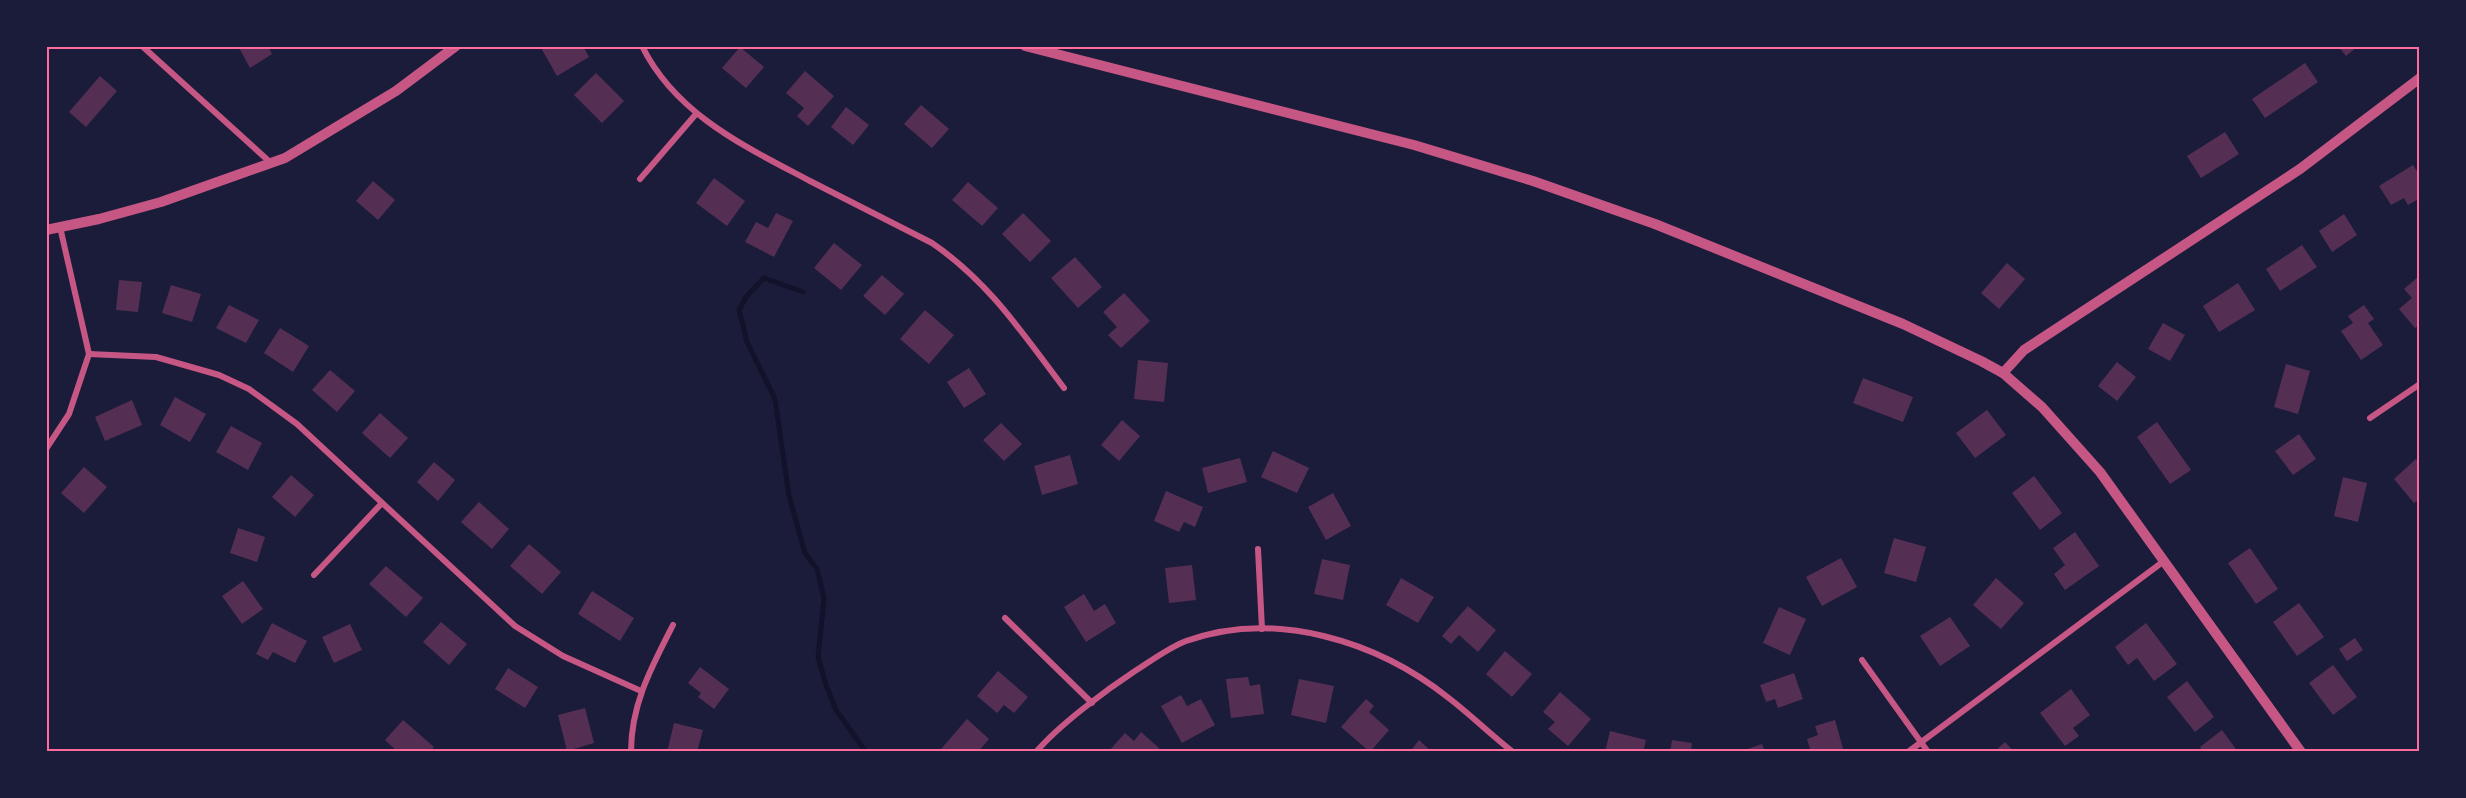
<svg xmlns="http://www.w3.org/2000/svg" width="2466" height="798" viewBox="0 0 2466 798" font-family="'Space Grotesk',sans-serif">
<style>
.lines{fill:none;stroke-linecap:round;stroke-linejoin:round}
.stream{stroke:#12122b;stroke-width:5}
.building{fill:#542f53}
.minor{stroke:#c65784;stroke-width:6}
.tertiary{stroke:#c65784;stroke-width:10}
.neatline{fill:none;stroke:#ff6b9d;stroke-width:2}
</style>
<rect width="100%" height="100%" fill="#1b1b3a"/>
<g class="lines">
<path class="stream" d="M803 292 764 278 746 297 739 310 747 342 775 399 789 496 805 553 817 569 824 598 818 657 826 685 836 710 866 752"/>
</g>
<g class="building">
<path d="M238 46H268L272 54 250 68Z"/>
<path d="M540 46H583L589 57 557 76Z"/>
<path d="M2338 46H2358L2346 56Z"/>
<path d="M740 47 764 67 746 88 722 68Z"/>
<path d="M2305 63 2318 82 2265 118 2252 99Z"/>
<path d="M805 71 834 96 808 126 797 116 804 108 786 93Z"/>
<path d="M596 73 624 101 602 123 574 95Z"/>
<path d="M100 76 117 91 86 127 69 112Z"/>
<path d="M921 105 949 129 932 148 904 124Z"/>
<path d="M846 107 869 125 853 145 831 127Z"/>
<path d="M2225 132 2239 154 2201 178 2187 156Z"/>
<path d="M2413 165 2420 176V198L2408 205 2404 198 2391 205 2379 186Z"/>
<path d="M714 178 745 201 727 226 696 203Z"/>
<path d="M373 181 395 200 378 220 356 201Z"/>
<path d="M968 182 998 208 982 226 952 200Z"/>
<path d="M776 213 793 221 774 257 745 242 756 222 768 228Z"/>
<path d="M1023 213 1051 241 1030 262 1002 234Z"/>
<path d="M2344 214 2357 235 2332 252 2319 231Z"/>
<path d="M834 243 862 265 841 290 814 268Z"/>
<path d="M2302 245 2317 267 2280 291 2266 269Z"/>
<path d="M1075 257 1102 287 1078 308 1051 278Z"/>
<path d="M2007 263 2025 279 1999 309 1981 293Z"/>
<path d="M882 275 904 294 885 315 863 296Z"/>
<path d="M2418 277 2420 325 2415 328 2399 309 2412 298 2404 289Z"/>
<path d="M119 280 142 282 138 312 116 310Z"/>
<path d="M2238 283 2255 310 2219 332 2203 306Z"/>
<path d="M171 285 201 294 192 322 162 313Z"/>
<path d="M1124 293 1150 321 1121 348 1108 335 1117 327 1103 312Z"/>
<path d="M229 305 259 320 246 343 216 328Z"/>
<path d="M2364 305 2374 319 2368 323 2383 345 2361 360 2341 331 2353 323 2348 316Z"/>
<path d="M925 310 954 335 929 364 900 339Z"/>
<path d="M2163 323 2185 335 2170 361 2148 349Z"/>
<path d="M280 328 309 346 293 372 264 353Z"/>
<path d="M1138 360 1168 363 1164 402 1134 399Z"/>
<path d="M2117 362 2136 377 2117 401 2098 386Z"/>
<path d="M2286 364 2310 371 2298 414 2274 407Z"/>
<path d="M969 368 986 394 964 408 947 382Z"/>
<path d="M330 370 355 391 337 412 312 390Z"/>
<path d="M1863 378 1913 397 1903 422 1853 403Z"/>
<path d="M175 397 206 414 190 442 160 425Z"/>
<path d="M132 400 142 425 105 441 95 417Z"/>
<path d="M1987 410 2006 435 1975 458 1956 433Z"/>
<path d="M380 413 408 438 390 458 362 433Z"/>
<path d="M1122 420 1140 436 1119 461 1101 445Z"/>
<path d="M2157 422 2191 470 2170 484 2137 437Z"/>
<path d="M1001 423 1022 444 1004 461 983 440Z"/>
<path d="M231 426 262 443 248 470 216 452Z"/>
<path d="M2299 434 2316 459 2293 475 2275 451Z"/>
<path d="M1273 451 1309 468 1297 493 1261 477Z"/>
<path d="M1070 455 1078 484 1042 495 1034 466Z"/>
<path d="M1240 458 1247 482 1208 493 1202 468Z"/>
<path d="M2416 459 2420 463V498L2414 503 2394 479Z"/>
<path d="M434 462 455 480 438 501 417 482Z"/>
<path d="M84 467 107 487 84 513 61 493Z"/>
<path d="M291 475 314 495 295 517 272 497Z"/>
<path d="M2034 476 2062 513 2040 530 2012 493Z"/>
<path d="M2343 477 2367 483 2358 522 2334 516Z"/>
<path d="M1166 491 1203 507 1195 527 1184 522 1179 532 1154 521Z"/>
<path d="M1333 493 1351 526 1326 540 1308 507Z"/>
<path d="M479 502 509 529 492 549 461 522Z"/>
<path d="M238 528 265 537 257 562 230 553Z"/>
<path d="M2075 532 2099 566 2065 590 2054 574 2065 565 2053 548Z"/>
<path d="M1894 538 1926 547 1916 582 1884 573Z"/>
<path d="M529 544 561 572 542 594 510 566Z"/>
<path d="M2250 548 2278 589 2256 604 2228 563Z"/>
<path d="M1841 558 1857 587 1822 606 1806 577Z"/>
<path d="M1322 559 1350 565 1343 600 1314 594Z"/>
<path d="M1192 565 1196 600 1169 603 1165 568Z"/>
<path d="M386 566 423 598 406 617 369 584Z"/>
<path d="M1401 578 1434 597 1418 623 1386 605Z"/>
<path d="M1996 578 2024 603 2001 629 1973 605Z"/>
<path d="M243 581 263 609 242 624 222 596Z"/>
<path d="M592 591 634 618 620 641 578 614Z"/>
<path d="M1084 594 1094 611 1105 604 1116 623 1086 642 1064 607Z"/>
<path d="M2299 603 2324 637 2297 656 2273 622Z"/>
<path d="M1468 606 1496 630 1478 652 1459 635 1451 644 1442 636Z"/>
<path d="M1779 607 1806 619 1790 655 1763 643Z"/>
<path d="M1950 617 1970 646 1940 666 1920 636Z"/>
<path d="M441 622 467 644 449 665 423 642Z"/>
<path d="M272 623 307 641 295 663 273 652 268 660 256 654Z"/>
<path d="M2146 623 2177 664 2154 681 2137 658 2128 665 2115 647Z"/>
<path d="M350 624 362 650 334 663 322 637Z"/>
<path d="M2355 638 2363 650 2347 661 2339 649Z"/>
<path d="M1505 651 1532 674 1512 697 1486 674Z"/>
<path d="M2333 665 2357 697 2333 715 2309 683Z"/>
<path d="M700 667 729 689 714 709 698 697 701 693 688 683Z"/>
<path d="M508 668 538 687 525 708 495 689Z"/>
<path d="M998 671 1028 697 1014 713 1004 705 997 713 977 696Z"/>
<path d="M1794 673 1803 699 1778 708 1775 699 1766 702 1760 685Z"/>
<path d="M1248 677 1250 686 1260 684 1264 714 1231 718 1226 679Z"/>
<path d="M1299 679 1334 686 1326 723 1291 715Z"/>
<path d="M2187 681 2214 717 2195 732 2167 697Z"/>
<path d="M2071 689 2090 715 2073 728 2079 736 2065 746 2040 713Z"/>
<path d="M1560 692 1591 719 1568 746 1548 729 1555 722 1543 712Z"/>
<path d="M1181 695 1187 706 1201 699 1215 725 1182 743 1161 706Z"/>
<path d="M1366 699 1374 706 1369 712 1389 730 1370 752 1341 727Z"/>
<path d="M585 708 594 743 567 751 558 715Z"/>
<path d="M967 719 989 739 978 752H944L941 749Z"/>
<path d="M403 720 434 747 430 752H398L385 740Z"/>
<path d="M1835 720 1844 752H1811L1807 739 1818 735 1815 726Z"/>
<path d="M674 723 703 730 697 752H667Z"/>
<path d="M2222 730 2238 752H2203L2200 747Z"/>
<path d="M1610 731 1646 740 1643 752H1605Z"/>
<path d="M1141 732 1159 748 1156 752H1108L1125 733 1134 741Z"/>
<path d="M1419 740 1432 752H1410Z"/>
<path d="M1672 740 1692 743 1691 752H1670Z"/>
<path d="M2005 742 2014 752H1994Z"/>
<path d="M1762 744 1765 752H1742V751Z"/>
</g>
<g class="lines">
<g class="minor">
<path d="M142 46 271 163"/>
<path d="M642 46C676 115 746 147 810 181 851 202 892 223 932 243 989 282 1023 334 1064 388"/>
<path d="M640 179 696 114"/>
<path d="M89 354 156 357 219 375 249 389 297 424 515 626 563 656 641 691"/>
<path d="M2370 418 2420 384"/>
<path d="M46 449 69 414 89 354 60 227"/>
<path d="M1258 549 1262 629"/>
<path d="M314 575 382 503"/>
<path d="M1005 618 1092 703"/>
<path d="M1862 660 1928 752"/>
<path d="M631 752C631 704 652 666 673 625"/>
<path d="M1036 752C1059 725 1106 690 1135 671 1151 661 1168 648 1186 641 1275 609 1378 641 1450 699 1472 716 1491 735 1513 752"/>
<path d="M1908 752 2164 561"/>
</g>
<g class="tertiary">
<path d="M1025 46 1414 145 1533 181 1655 224 1903 324 1981 361 2003 373 2042 407 2100 472 2301 752"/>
<path d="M46 230 99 219 161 202 285 158 396 91 456 46"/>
<path d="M2003 373 2024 350 2300 169 2420 78"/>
</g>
</g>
<rect width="2466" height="798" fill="none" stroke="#1b1b3a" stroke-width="96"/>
<rect x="48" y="48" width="2370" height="702" class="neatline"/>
</svg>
